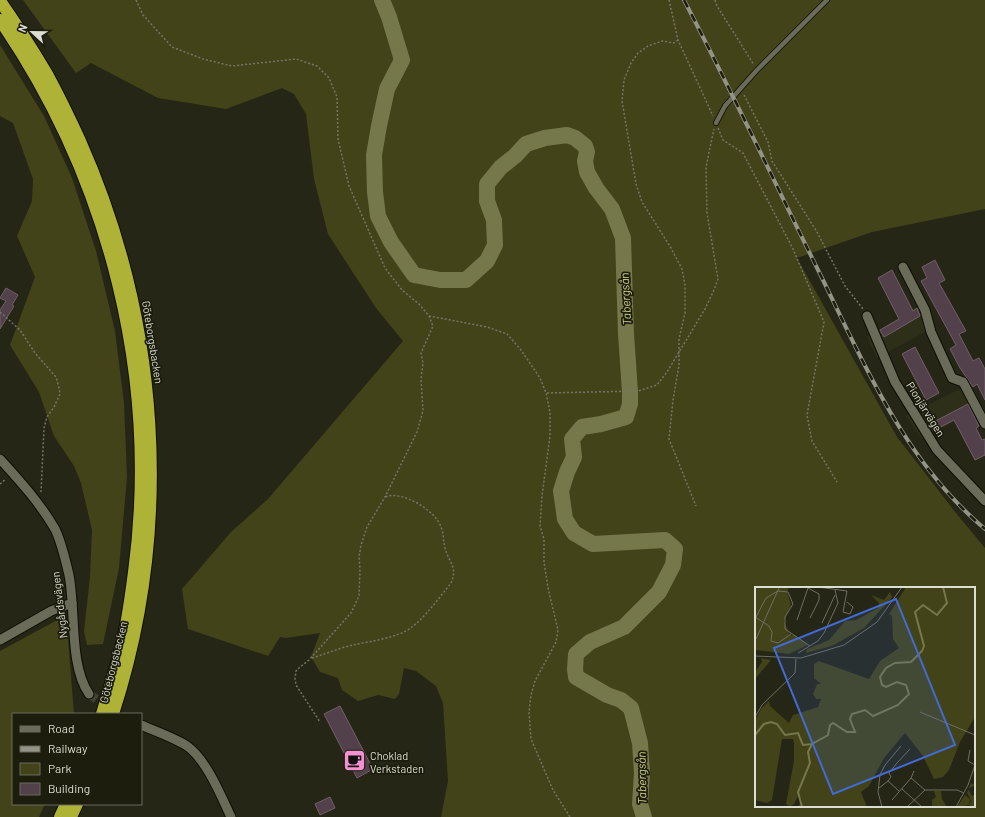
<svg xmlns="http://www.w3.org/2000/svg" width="985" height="817" viewBox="0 0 985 817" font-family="Barlow,sans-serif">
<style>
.built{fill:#2e2f18}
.green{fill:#424319;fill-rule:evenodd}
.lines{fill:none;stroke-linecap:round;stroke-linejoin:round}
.river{stroke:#75784b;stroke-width:16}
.building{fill:#52414b;stroke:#715f69}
.street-tunnel{stroke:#404132;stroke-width:9;stroke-dasharray:9 4.5;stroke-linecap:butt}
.lane-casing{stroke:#0e0f02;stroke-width:6}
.street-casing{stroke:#0e0f02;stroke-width:11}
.highway-casing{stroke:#0e0f02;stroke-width:14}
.path{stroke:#757668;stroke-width:1.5;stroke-dasharray:2 2;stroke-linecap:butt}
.lane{stroke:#6a6b59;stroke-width:4.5}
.street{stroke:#6a6b59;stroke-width:9}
.highway{stroke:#aeb237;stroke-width:12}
.rail-casing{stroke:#939488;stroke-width:4}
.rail{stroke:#1c1d0d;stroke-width:2.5;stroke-dasharray:8;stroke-linecap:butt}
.labels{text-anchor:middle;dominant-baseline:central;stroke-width:3.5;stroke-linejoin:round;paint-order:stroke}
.street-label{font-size:11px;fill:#dcddd3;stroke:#1c1d0d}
.poi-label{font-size:11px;fill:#dcddd3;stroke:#1c1d0d;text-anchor:start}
.water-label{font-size:12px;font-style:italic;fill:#ccd088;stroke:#1c1d0d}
.inset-river{fill:none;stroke:#75784b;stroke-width:2}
.inset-road{fill:none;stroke:#6e6f62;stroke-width:1}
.view{fill:#436bd7;fill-opacity:0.15;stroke:#436bd7;stroke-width:2}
.inset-edge{fill:none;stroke:#dcddd3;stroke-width:2}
</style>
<rect width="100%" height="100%" fill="#252616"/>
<g class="built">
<path d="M919 306 927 331 877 358 867 337Z"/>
<path d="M962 388 974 410 922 439 906 416Z"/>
</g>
<g class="green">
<path d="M23 0H985V209L872 232 797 258 897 437 956 513 985 548V817H441L448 781 443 703 436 686 416 671 404 668 399 694 395 699 378 695 358 701 342 690 338 678 320 672 311 657 320 633 286 638 280 637 268 656 188 629 182 589 231 532 268 499 403 341 376 308 328 234 314 179 306 114 294 94 282 88 226 109 158 98 91 63 76 73ZM756 588H974V806H756Z"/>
<path d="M0 45 44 116 72 178 96 251 115 331 124 403 127 477 119 568 103 644 87 645 84 631 90 577 92 530 81 483 74 466 54 436 39 392 10 345 35 277 17 236 32 201 33 179 13 123 0 116Z"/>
<path d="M61 618 68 638 74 714H13V804H45L39 817H0V651Z"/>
</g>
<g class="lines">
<path class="river" d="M382 0 389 17 402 60 387 89 379 126 374 155 375 192 378 216 391 242 414 275 440 280H466L487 261 495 245 494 220 487 201V184L501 167 515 156 526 144 545 138 567 135 575 138 585 146 587 152 585 161 587 172 596 188 612 209 623 238 626 334 630 392V404L626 417 601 424 582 427 572 439 574 457 567 472 561 491 565 519 574 533 593 544 665 540 675 549 673 565 659 592 624 627 590 642 576 654 575 669 576 677 607 695 621 700 631 708 640 743 642 773 640 804 644 817"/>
</g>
<g class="building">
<path d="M935 260 945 280 939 283 966 331 959 334 973 361 979 358 985 369V400L977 384 973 387 960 368 950 349 956 345 921 281 927 278 922 267Z"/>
<path d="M892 270 913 311 917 308 920 316 884 337 880 330 899 319 878 278Z"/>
<path d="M6 288 18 295 12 305 14 306 0 329V310L6 301 0 298Z"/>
<path d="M915 347 939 393 926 400 902 354Z"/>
<path d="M968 404 979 426 976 428 982 440 985 439V455L975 460 954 420 933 431 930 424Z"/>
<path d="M340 706 373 769 357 778 324 714Z"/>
<path d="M330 797 335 808 320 815 315 804Z"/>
</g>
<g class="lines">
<path class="street-tunnel" d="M89 694 109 708"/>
<defs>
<path id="lane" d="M716 123 725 106 757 70 827 0"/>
<g id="street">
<path d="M903 267 925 310 931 332 952 378 963 382 985 424"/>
<path d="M867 316 895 382 937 450 985 501"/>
<path d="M0 459C20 481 40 503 55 529 61 541 66 562 69 575 76 611 69 665 89 694"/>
<path d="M0 640 51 611 72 603"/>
<path d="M141 725C155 731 175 738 187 746 206 759 221 796 231 817"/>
</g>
<g id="highway">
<path d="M0 1C17 25 32 49 47 74 59 96 70 119 80 141 160 322 174 526 113 714"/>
<path d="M0 20C110 180 160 379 134 572 131 595 128 618 123 640 117 665 109 690 102 714"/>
<path d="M60 817 66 804"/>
<path d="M71 817 77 804"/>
</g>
</defs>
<use href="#lane" class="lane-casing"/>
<use href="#street" class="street-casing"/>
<use href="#highway" class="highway-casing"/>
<g class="path">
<path d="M136 0 143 15 172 47 203 59 232 66 296 59 317 66 329 78 337 97 338 139 349 186 385 268 402 290 419 304 429 316 433 326 421 353 423 363 421 379 423 411 417 432 385 497 367 527 361 545 359 557 360 569 359 596 351 613 309 660 300 667 296 671 295 678 296 685 320 722"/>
<path d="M669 0 678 40 713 116"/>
<path d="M715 0 717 6 754 65"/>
<path d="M678 40 674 43 662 41 648 46 638 53 631 63 624 80 622 101 636 184 642 202 671 248 682 269 685 285V313L679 339V365L673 400 669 439 696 506"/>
<path d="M744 95 768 142 772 161 817 232 845 286 863 309"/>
<path d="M718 128 723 140 743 153 793 249 824 322 807 415 812 441 837 482"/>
<path d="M0 312 20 330 35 353 56 377 59 388 60 394 54 407 47 417 44 428 41 492"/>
<path d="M429 316 487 327 507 334 521 350 540 378 546 393 550 412V436L542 496 540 526 544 539V562L548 588 558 630 556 642 535 681 531 695 529 712 531 739 553 790 570 817"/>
<path d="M547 393 638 391 657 385 667 372 705 309 714 290 718 279 707 213 706 168 709 152 714 129"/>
<path d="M0 484 6 479"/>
<path d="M312 658C326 654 339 648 353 645 371 641 398 638 412 627 427 615 439 598 451 583 458 567 449 563 445 548 443 541 444 534 441 527 435 510 402 490 385 497"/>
</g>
<use href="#lane" class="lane"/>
<use href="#street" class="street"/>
<use href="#highway" class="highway"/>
<defs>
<path id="rail" d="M684 0C732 92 776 185 822 278 866 368 907 464 985 529"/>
</defs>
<use href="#rail" class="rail-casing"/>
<use href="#rail" class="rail"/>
</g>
<defs>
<symbol id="cafe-square" viewBox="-11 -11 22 22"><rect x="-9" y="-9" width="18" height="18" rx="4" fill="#f591d2" stroke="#1c1d0d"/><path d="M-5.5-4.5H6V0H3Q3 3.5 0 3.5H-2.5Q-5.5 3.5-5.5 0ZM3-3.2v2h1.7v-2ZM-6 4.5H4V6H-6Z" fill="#111"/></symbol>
</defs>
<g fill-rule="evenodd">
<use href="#cafe-square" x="342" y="748" width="25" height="25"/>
</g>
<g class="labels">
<g class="street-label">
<text transform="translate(153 342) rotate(81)">Göteborgsbacken</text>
<text transform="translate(926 409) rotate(58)">Pionjärvägen</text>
<text transform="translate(59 605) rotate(-97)">Nygårdsvägen</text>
<text transform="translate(113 662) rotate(-76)">Göteborgsbacken</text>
</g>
<g class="poi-label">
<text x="370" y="755">Choklad<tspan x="370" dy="13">Verkstaden</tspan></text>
</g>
<g class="water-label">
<text transform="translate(625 299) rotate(-93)">Tabergsån</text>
<text transform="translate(641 778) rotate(-91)">Tabergsån</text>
</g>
</g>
<g transform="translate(755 587)">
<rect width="220" height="220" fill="#252616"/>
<path d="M0 0H34L32 5 36 18 29 34 35 48H40L53 58 34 67 0 63ZM151 0H220V130L205 155 194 183 188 190 179 192 168 169 150 146 129 171 114 199 106 205 112 220H43L47 213 43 209 39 217 35 220 31 217 39 174V156L38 152H27L17 213 12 216 0 213V133L6 122 14 114 15 119 34 136 38 128 63 120 66 112H61L58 107 62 97H66L59 91V77L64 74 114 92 125 74 144 61 138 52 137 29 134 27ZM135 5 137 10 133 15 109 41 77 59 51 66 52 62 74 53 90 34 101 33 123 21 124 16 116 8 129 13ZM6 71 16 73 0 92V85L7 75ZM216 196 220 198 213 202 217 209 220 207V220H214L216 213 212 206ZM179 204H186L187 212 192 220H177V213L181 210ZM210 208 215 212 214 218 202 220Z" fill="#424319"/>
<path class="inset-river" d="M0 148 9 137 16 135 22 137 30 148 43 146 48 158 57 157M47 220 43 205 55 176 53 165 57 157 73 148 75 138 78 136 92 145H100L95 132 97 127 110 123 118 129 143 118 154 107 151 98 142 95 131 100 127 98 125 90 131 81 140 76 156 75 167 64 169 59 160 25 168 18 182 28 192 16 188 0"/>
<path class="inset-road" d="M63 0 92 4 88 25 95 27 98 20 92 15M53 1 64 7V13L55 31M0 30 14 39 17 45 16 54 23 56 36 47M0 32 11 11 23 4 33 5 38 17 30 30V42L55 59M42 33 53 1M67 36 80 8M1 52 24 1M43 66 63 54 69 46 83 16 80 3M0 69 46 71 89 58 122 35 147 0M165 125 220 148M0 130 7 118 40 86 41 72M215 163 213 174 220 178M159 184 156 191 170 203M133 194 136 190 134 186 142 176 155 162M124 201 133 194 144 204M147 202 167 220M137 213 156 191M127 220 123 205 125 188 130 178 146 159M152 220 170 203H202L209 206M201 220 213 198 220 178"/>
<path class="view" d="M141 12 200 158 78 207 19 61Z"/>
<rect width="220" height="220" class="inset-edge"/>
</g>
<rect x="12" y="713" width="130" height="92" fill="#1c1d0d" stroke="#696a5c"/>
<rect x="20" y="726" width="20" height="6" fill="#6a6b59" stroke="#696a5c"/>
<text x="48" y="733" font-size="12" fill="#dcddd3">Road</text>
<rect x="20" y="746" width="20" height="6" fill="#939488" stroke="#696a5c"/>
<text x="48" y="753" font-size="12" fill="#dcddd3">Railway</text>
<rect x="20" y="763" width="20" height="12" fill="#424319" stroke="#696a5c"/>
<text x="48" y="773" font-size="12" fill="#dcddd3">Park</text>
<rect x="20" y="783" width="20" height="12" fill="#52414b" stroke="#696a5c"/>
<text x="48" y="793" font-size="12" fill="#dcddd3">Building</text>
<g transform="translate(32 32) rotate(292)" stroke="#1c1d0d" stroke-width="3" paint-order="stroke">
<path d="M0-3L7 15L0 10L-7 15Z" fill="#dcddd3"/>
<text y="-6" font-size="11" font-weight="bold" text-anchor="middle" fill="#dcddd3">N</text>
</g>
</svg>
